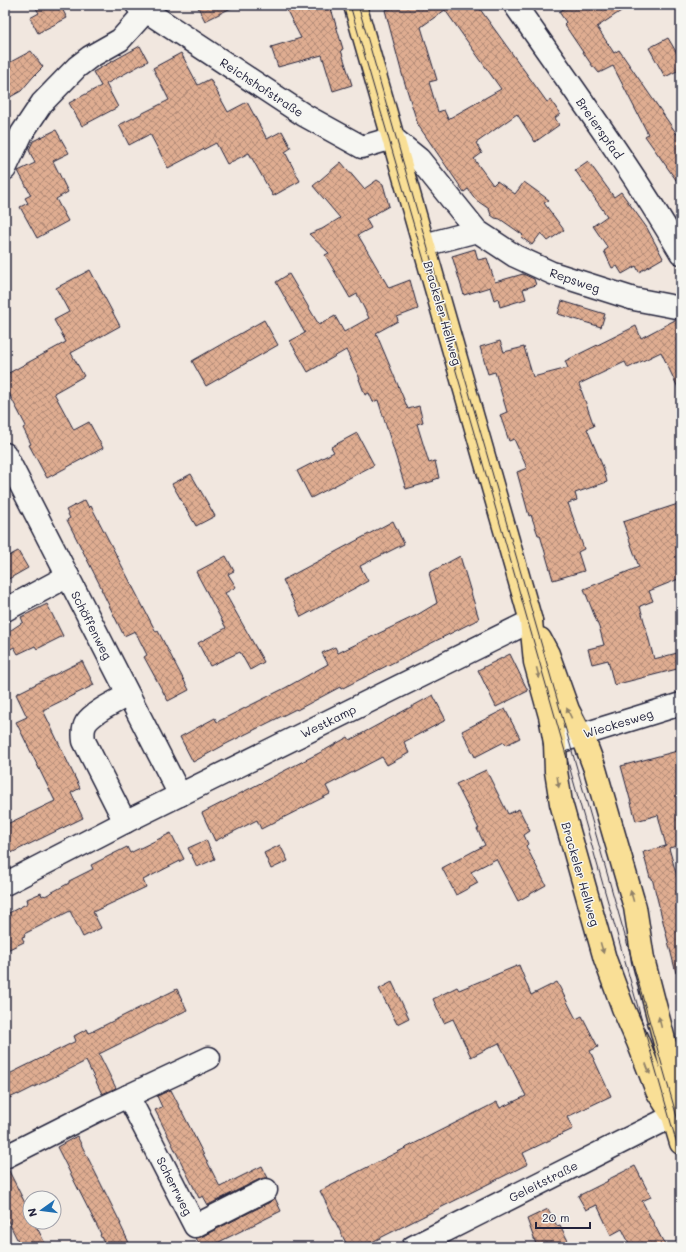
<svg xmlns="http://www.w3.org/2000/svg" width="686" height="1252" viewBox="0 0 686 1252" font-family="Mali,sans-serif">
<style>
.building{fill:url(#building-cross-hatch);stroke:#22223b;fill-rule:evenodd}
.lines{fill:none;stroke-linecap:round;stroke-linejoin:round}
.minor-casing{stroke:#22223b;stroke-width:25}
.major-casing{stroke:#22223b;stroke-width:25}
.minor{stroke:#f6f6f2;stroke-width:22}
.major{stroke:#f9df96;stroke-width:22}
.tram{stroke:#22223b;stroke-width:1}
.oneway{fill:#8e8068}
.labels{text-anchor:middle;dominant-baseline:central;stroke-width:3;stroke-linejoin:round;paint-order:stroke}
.street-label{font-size:12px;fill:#22223b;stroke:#f6f6f2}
</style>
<defs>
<pattern id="building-cross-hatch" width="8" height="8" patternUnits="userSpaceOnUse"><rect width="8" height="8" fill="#dfad91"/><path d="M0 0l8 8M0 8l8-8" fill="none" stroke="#b48c78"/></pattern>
</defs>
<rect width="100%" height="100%" fill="#f1e7df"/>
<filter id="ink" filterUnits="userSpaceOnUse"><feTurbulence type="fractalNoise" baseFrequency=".025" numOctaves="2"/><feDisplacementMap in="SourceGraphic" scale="8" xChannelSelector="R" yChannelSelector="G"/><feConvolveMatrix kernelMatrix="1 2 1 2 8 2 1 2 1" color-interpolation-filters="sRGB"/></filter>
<g filter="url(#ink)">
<g class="building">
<path d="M34 5H60L67 18 38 33 30 18 39 13Z"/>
<path d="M197 5H237L205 21Z"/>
<path d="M284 5H330L343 49 341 50 352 85 333 91 322 55 278 67 271 47 301 38Z"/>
<path d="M402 5H477L547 102 551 100 560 114 555 118 559 125 535 142 517 114 476 143 482 153 474 159 493 185 497 181 515 194 524 182 549 200 544 203 564 230 548 241 541 233 532 245 521 237 523 235 500 219 495 218 491 215 489 209 476 200 468 189 464 192 418 125 402 74 385 10ZM445 10 501 89 448 119 444 110 438 112 429 82 437 80 421 27Z"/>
<path d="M569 5H630L597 27 614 53 619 50 681 140V187L645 136 648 134 613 66 599 73 594 67H593L564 24 566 22 559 12Z"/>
<path d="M668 38 681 60V69L665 77 649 48Z"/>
<path d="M140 46 148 61 106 84 118 107 82 126 69 103 101 86 93 72Z"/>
<path d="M31 51 43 67 33 77 21 91 5 100V65Z"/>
<path d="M181 53 198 85 210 79 228 112 247 102 267 139 282 131 291 148 285 152 300 181 273 196 249 153 227 164 216 143 168 168 150 134 129 145 119 125 169 100 153 68Z"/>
<path d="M56 130 69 153 53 161 68 192 56 199 68 221 37 238 20 207 28 203 25 198 31 195 18 171 35 163 29 150 33 141Z"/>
<path d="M588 161 614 197 621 192 647 228 663 258 639 272 636 266 622 274 617 266 612 268 604 251 608 248 593 226 607 216 575 170Z"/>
<path d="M341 162 364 189 377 180 383 184 389 206 366 219 371 228 358 235 389 288 410 280 418 309 397 317 398 321 376 333 408 409 419 406 423 422 417 424 429 463 435 461 439 478 433 480 434 481 406 489 378 400 373 402 369 393 365 395 359 379H360L346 350 308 372 290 341 305 333 276 282 289 274 319 325 335 316 344 332 369 318 357 294 350 298 325 255 329 253 309 234 322 229 340 218 313 186Z"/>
<path d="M475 249 478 260 487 258 495 282 523 274 534 279 536 285 523 289 526 299 500 307 498 298 494 300 490 287 464 295 452 256Z"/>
<path d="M90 270 120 326 71 353 84 376 54 393 74 430 89 422 103 448 47 478 29 445 31 444 23 428 26 426 5 386V375L66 342 54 320 69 312 56 288Z"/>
<path d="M562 301 605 314 601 327 558 314Z"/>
<path d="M264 320 278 345 206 386 192 361Z"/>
<path d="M675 320H681V394L661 352 628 368 625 362 579 384 594 426 587 429 603 467 607 482 575 493 577 500 568 503 584 549 578 552 584 571 553 580 540 535H538L531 515 529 516 517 472 527 468 514 439 509 441 500 415 507 412 495 372 488 374 480 347 500 341 504 352 524 347 533 377 568 368 565 361 636 326 641 338Z"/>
<path d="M357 433 374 465 311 498 297 471 334 452 331 447Z"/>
<path d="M191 474 215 516 196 526 172 484Z"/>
<path d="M85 500 89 508 91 506 156 632 158 631 189 690 168 701 144 657 147 655 135 631 124 636 101 589H102L67 520 70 518 66 510Z"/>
<path d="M681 503V578L649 591 653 601 640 606 654 659 681 652V668L614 685 608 660 592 664 588 649 604 645 600 630 584 589 639 567 623 522Z"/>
<path d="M393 521 404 544 360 566 368 581 301 617 283 580Z"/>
<path d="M18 551 28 568 5 581V558Z"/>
<path d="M226 556 234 571 228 574 236 587 225 593 264 662 250 670 240 652 210 666 198 643 226 628 196 572Z"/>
<path d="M460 556 479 619 341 689 340 687 297 710 296 709 228 743 193 762 180 737 215 718 217 722 285 688 328 664 322 653 335 647 338 653 417 615 437 603 429 573Z"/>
<path d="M47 604 63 636 37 649 35 646 18 654 14 647 5 652V634L23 622 21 617Z"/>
<path d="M510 654 528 691 496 707 478 670Z"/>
<path d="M82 661 94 685 43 710 80 788 71 793 83 818 5 856V825L55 801 16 722 27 717 16 694Z"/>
<path d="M433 695 446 720 404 742 409 753 387 765 382 757 326 786 330 794 261 829 257 820 215 841 202 813 325 750 348 737 350 740Z"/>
<path d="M505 709 520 738 506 745 504 742 475 757 462 731Z"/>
<path d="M681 750V845L669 848 681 891V972L676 973 652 878H650L643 852 666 846 658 815 636 821 621 766Z"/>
<path d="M486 770 508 814 519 809 530 831 524 835 528 844 526 846 546 885 518 901 496 859 471 872 478 883 456 895 442 868 485 845 477 829H479L456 784Z"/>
<path d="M171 833 184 859 143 880 146 887 93 912 101 928 83 937 70 911 24 934 25 936 22 937 24 942 5 951V915L28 903 27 899 41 893 42 896 44 895 45 896 69 883V881L93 869 91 865 127 847 130 853Z"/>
<path d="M206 840 215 859 197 867 188 848Z"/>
<path d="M280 845 288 861 271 869 264 853Z"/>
<path d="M519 965 531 995 557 982 576 1019 582 1016 598 1047 590 1051 611 1096 567 1117 573 1129 523 1153 528 1164 362 1247H348L320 1191 497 1102 500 1108 526 1096 499 1043 471 1057 453 1019 444 1023 433 999 457 987 459 990Z"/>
<path d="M392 982 409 1018 397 1024 379 989Z"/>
<path d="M177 989 187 1010 99 1054 116 1088 102 1094 86 1061 18 1095V1094L5 1100V1076L76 1041 74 1036 87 1029 89 1033Z"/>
<path d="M171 1090 220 1187 262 1166 268 1178 260 1179 208 1205 203 1196 199 1198 155 1110 162 1107 157 1096Z"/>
<path d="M77 1136 121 1224H120L131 1247H106L100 1235 101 1234 57 1147Z"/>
<path d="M635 1166 651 1197 642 1201 666 1247H631L622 1229 611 1235 597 1205 586 1210 578 1196 608 1181 607 1180Z"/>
<path d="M5 1169H8L30 1213V1222H34L47 1247H21L5 1215Z"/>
<path d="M275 1198 281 1211 209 1247H201L196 1238 201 1237 272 1201Z"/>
<path d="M548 1209 557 1226 560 1225 571 1247H537L527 1219Z"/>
</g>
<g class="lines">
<defs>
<g id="minor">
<path d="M137 5 304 115 362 147 393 138 419 159 477 231 515 256 552 273 634 299 681 308"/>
<path d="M515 5C572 87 631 167 681 253"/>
<path d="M5 169 22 133 42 103 77 67 90 57 120 40 146 11"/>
<path d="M424 245 477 231"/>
<path d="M5 454 180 795"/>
<path d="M5 610 68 576"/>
<path d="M555 743 681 704"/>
<path d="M125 822 84 741C83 734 83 728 86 723 93 712 117 701 128 695"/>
<path d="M5 884 125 822 531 621"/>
<path d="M128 1096 209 1058"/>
<path d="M5 1157 100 1109 128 1096 195 1226 266 1190"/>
<path d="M413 1247 673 1116"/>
</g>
<g id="major">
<path d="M355 5 531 621 535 662 550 716 555 743 556 771 561 803 605 959 623 1008 638 1042 657 1091 673 1116 681 1143"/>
<path d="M540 639 548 654 568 710 586 745 595 769 632 897 635 907 643 959 670 1063 674 1086 673 1116"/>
</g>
</defs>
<use href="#minor" class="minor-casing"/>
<use href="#major" class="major-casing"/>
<use href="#minor" class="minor"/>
<use href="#major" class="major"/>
<g class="tram">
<path d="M350 5 483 464 681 1158"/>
<path d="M358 5 681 1131"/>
</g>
</g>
<defs><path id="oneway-solid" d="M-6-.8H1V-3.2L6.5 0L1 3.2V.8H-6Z"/></defs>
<g class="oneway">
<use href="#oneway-solid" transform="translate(538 673) rotate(75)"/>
<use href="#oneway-solid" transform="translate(569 713) rotate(-116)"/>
<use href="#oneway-solid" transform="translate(558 782) rotate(82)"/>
<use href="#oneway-solid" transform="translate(632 896) rotate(-106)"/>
<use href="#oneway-solid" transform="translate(602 948) rotate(74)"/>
<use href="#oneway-solid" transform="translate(660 1022) rotate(-104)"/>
<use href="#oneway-solid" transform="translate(648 1069) rotate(69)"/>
</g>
</g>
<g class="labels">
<g class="street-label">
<text transform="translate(262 87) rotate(33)">Reichshofstraße</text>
<text transform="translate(600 128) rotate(55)">Breierspfad</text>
<text transform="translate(575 280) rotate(19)">Repsweg</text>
<text transform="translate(443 313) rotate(74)">Brackeler Hellweg</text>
<text transform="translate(92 625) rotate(63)">Schöffenweg</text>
<text transform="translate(328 721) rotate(-26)">Westkamp</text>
<text transform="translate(618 723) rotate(-17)">Wieckesweg</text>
<text transform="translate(581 874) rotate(74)">Brackeler Hellweg</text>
<text transform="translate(543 1181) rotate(-27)">Geleitstraße</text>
<text transform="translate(175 1186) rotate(63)">Scherrweg</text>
</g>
</g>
<rect width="686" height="1252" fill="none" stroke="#f6f6f2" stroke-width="20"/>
<rect x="10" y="10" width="666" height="1232" fill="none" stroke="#22223b" stroke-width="1.5" filter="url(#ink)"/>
<g transform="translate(42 1210) rotate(256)"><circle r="19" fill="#f6f6f2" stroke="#a1a1a9"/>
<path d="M0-3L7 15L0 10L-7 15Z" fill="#1f6fb2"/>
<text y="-6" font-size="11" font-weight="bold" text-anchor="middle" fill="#22223b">N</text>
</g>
<path d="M536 1222v6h54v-6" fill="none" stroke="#22223b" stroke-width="2"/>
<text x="542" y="1222" font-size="12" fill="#22223b" stroke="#f6f6f2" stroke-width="3" paint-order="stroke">20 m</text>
</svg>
